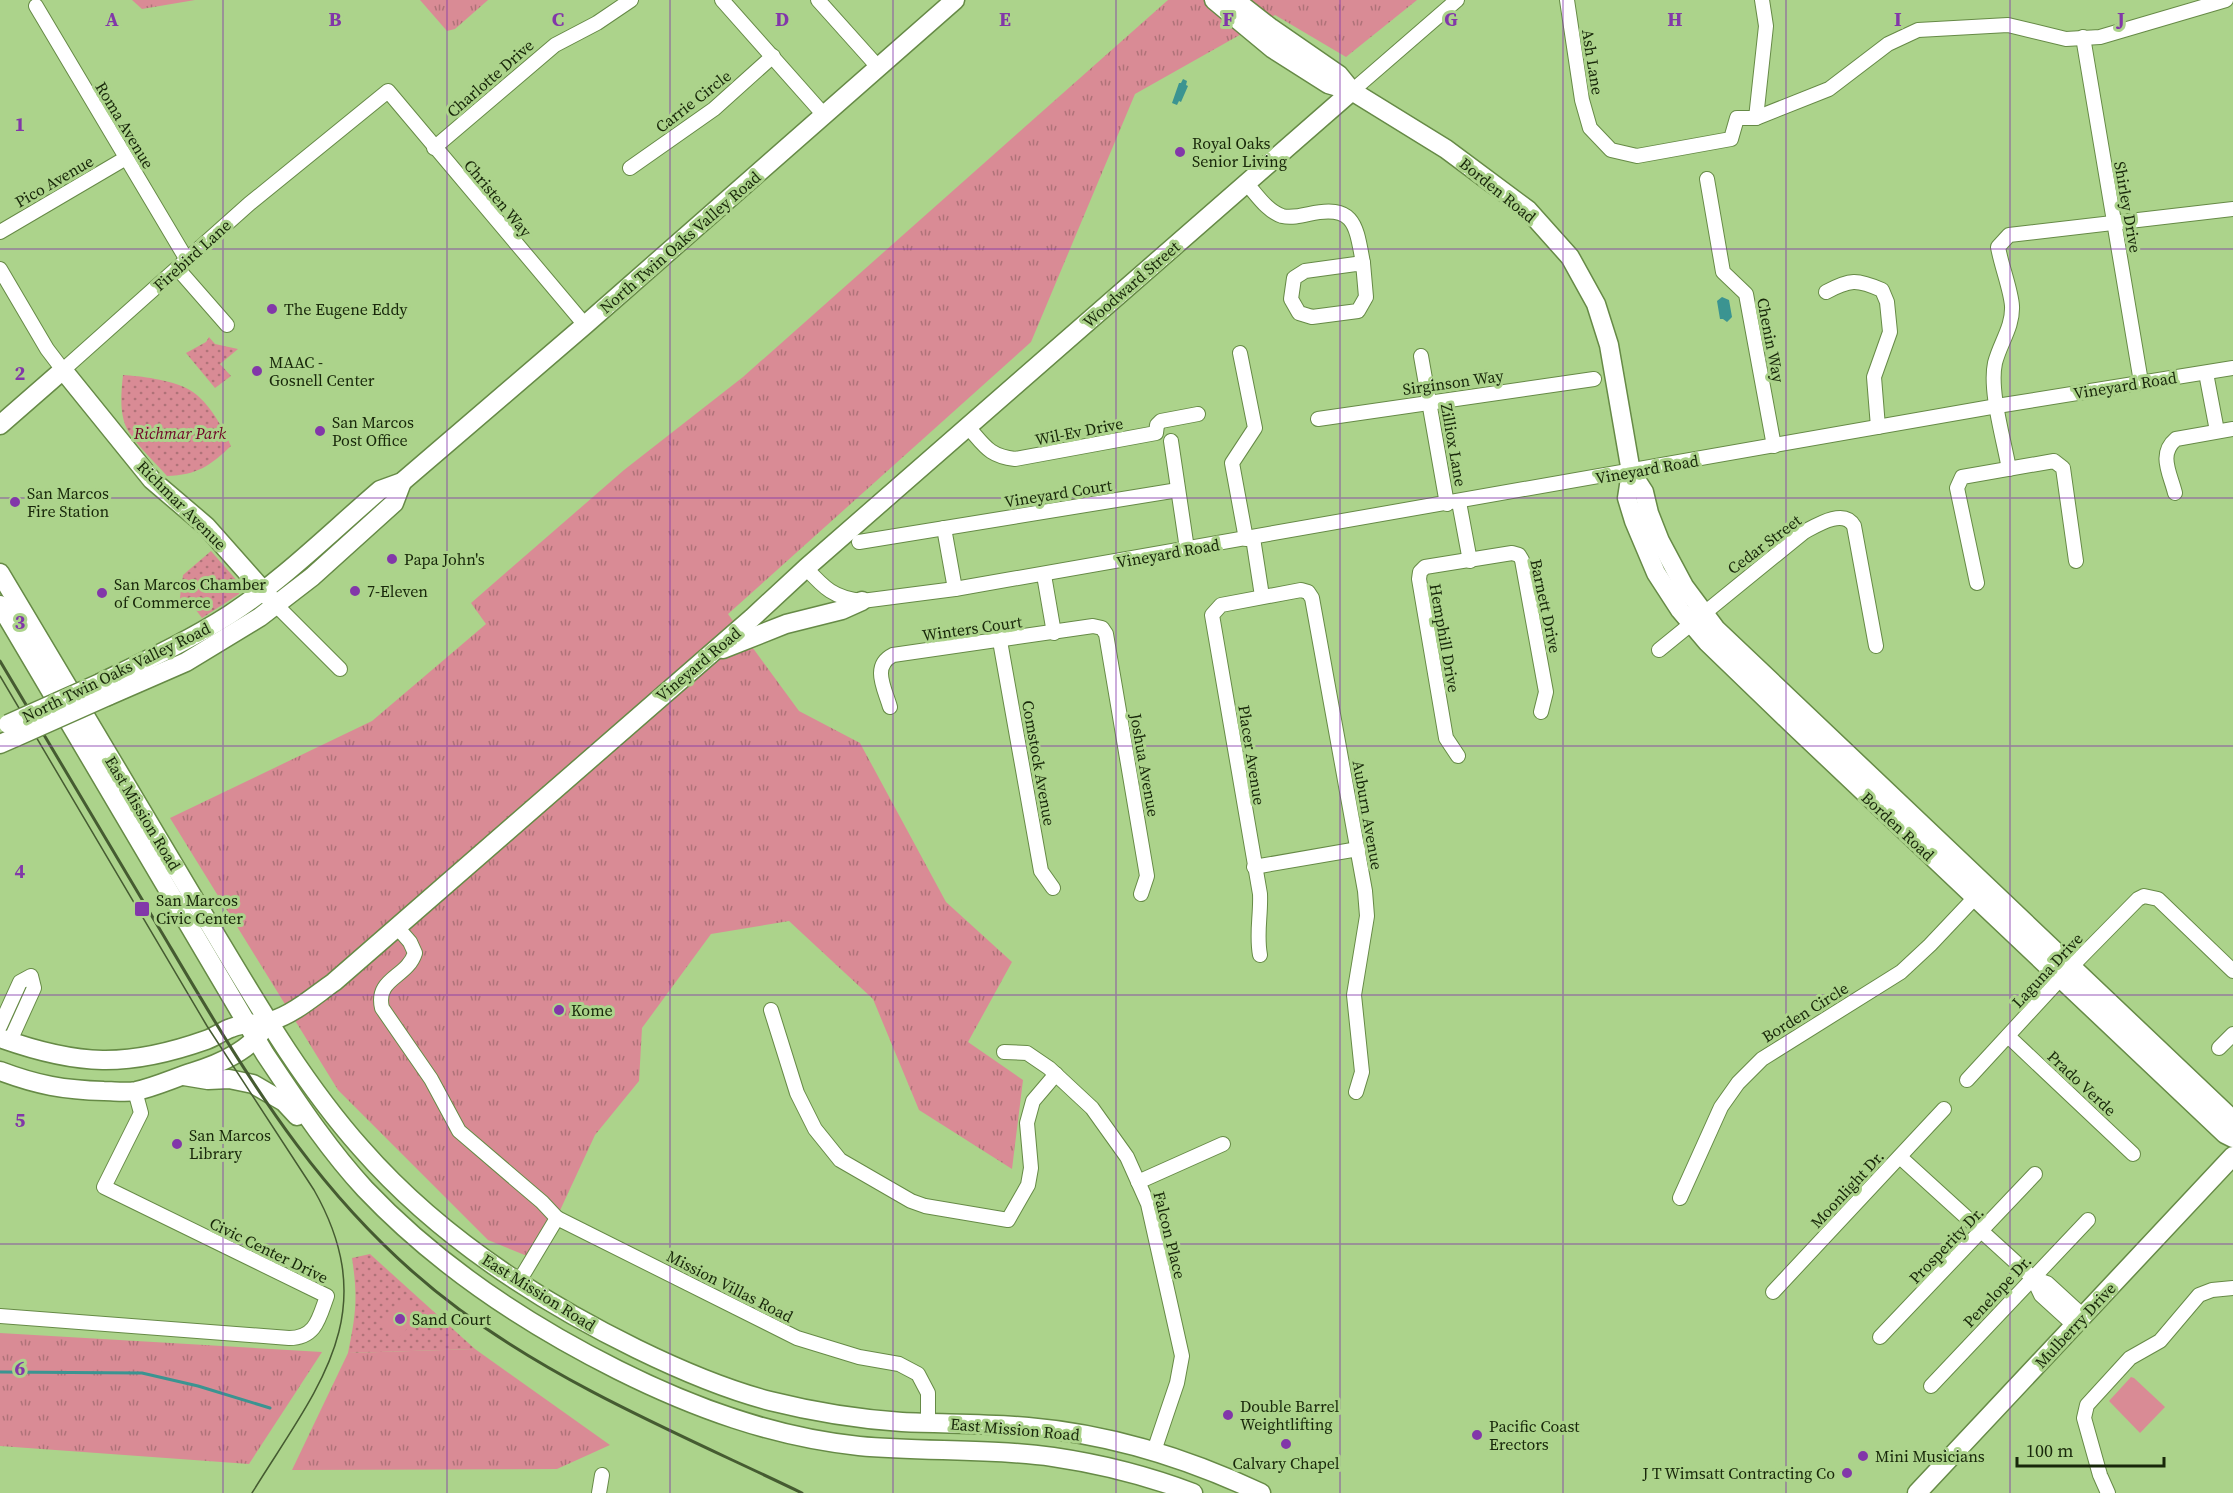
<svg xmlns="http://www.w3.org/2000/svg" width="2233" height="1493" viewBox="0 0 2233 1493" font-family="'Source Serif 4',serif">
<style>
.grass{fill:url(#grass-tufts)}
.park{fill:url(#park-dots)}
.pitch{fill:#d98b95}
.water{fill:#3b9491}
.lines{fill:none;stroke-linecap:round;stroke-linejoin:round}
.stream{stroke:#3b9491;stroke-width:3}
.minor-casing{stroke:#668a46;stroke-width:16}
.major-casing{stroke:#668a46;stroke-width:21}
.minor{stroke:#fff;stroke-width:14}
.major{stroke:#fff;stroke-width:18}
.tram{stroke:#455b31;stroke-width:1.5}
.rail{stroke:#455b31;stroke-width:3}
.major-bridge-casing{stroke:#668a46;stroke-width:21;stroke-linecap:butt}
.major-bridge{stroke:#fff;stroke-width:18}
.grid{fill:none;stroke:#8237a9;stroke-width:1.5;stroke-opacity:0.55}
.poi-dot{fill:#8237a9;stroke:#acd38b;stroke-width:2}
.labels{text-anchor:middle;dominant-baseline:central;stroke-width:6;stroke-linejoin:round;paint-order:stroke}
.street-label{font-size:16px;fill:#18270a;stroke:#acd38b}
.poi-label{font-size:16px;fill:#18270a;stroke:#acd38b;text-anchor:start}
.park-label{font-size:16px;font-style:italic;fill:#6e0126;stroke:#acd38b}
.grid-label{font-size:20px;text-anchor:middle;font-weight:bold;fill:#8237a9;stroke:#acd38b;stroke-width:6;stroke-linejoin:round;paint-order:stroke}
</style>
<defs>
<pattern id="grass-tufts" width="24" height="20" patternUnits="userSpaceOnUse" patternTransform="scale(1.5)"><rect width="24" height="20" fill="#d98b95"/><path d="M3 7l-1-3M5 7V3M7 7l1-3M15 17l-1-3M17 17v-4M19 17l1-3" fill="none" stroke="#af7278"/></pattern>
<pattern id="park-dots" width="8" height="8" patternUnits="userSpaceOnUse" patternTransform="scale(1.5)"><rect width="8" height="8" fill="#d98b95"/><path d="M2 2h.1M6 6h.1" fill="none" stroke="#af7278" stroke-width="1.8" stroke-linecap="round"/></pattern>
</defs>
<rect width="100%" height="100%" fill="#acd38b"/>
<g class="grass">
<path d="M132 0H195L142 9Z"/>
<path d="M420 0H488L455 29 447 31Z"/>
<path d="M1168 0H1417L1346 57 1275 15 1135 94 1031 342 728 614 799 711 860 743 946 902 1012 962 968 1042 1023 1080 1012 1169 919 1110 873 999 789 921 711 934 642 1028 639 1081 595 1135 537 1260 488 1240 338 1090 170 818 372 721 486 624 471 603 624 470 743 377Z"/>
<path d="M0 1333 322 1352 249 1464 0 1446Z"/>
<path d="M475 1349 610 1445 557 1469 292 1470 348 1353Z"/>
</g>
<g class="park">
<path d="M209 337 215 344 238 349 220 364 231 376 215 388 186 353 206 342Z"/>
<path d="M123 375C140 376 171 380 186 388 207 398 222 426 231 446 210 466 197 475 167 476 155 462 139 448 129 432 119 417 121 393 123 375Z"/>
<path d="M211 551 239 583 241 586 239 594 202 618 193 606 179 605 183 575Z"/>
<path d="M370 1254 475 1349 348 1353C356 1314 358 1297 352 1258Z"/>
</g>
<g class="pitch">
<path d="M404 1297 421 1313 397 1340 380 1325Z"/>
<path d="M2131 1377 2134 1378 2165 1407 2140 1433 2109 1401Z"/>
</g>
<g class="water">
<path d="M1183 79 1187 81 1186 85 1188 86 1181 102 1179 101 1177 105 1172 103 1179 83H1181Z"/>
<path d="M1722 297 1729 300 1732 317 1727 322 1723 319H1720L1717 301Z"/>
</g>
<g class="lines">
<path class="stream" d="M0 1372 142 1373 198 1386 270 1408"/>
<defs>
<g id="minor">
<path d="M722 0 824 115"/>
<path d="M818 0 878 67"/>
<path d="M1567 0 1582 100 1590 128 1611 150 1637 156 1731 139 1737 118H1756L1829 89 1888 44 1918 30 2008 25 2066 39 2100 37 2226 0"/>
<path d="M36 6 187 260"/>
<path d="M2083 37 2141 382"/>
<path d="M1352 91 1457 0"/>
<path d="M1756 118 1766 26 1762 0"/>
<path d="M434 148 555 45 597 23 631 0"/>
<path d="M630 168 714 109 773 56"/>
<path d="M1707 179 1723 272 1746 294 1774 446"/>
<path d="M1247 184C1257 195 1267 211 1282 216 1291 218 1300 216 1309 214 1355 204 1356 225 1363 263"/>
<path d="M0 232 126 158"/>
<path d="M1363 263 1366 297 1358 311 1312 317 1299 313 1291 299 1294 278 1305 271Z"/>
<path d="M0 269 47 349 63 370 249 204 388 91 585 325"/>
<path d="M178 269 227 325"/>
<path d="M1826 292C1850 279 1857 279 1882 290L1887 302 1890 332 1874 377 1878 427"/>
<path d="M1240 353 1255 428 1232 463 1246 539"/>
<path d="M1421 356 1447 504"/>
<path d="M2206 373 2217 431"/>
<path d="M1318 419 1594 379"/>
<path d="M968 427C985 446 989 456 1015 459L1156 433 1157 425 1161 421 1198 414"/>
<path d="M1171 441 1187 549"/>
<path d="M2009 469C2004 440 1989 391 1995 363 2000 343 2013 327 2012 306 2011 290 2001 265 1998 247L2009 235 2233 209"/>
<path d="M2175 493C2170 473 2158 454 2176 439L2233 429"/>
<path d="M1459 502 1470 561"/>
<path d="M944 528 955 589"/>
<path d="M1253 538 1262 596"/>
<path d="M859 542 1178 490"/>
<path d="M806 568C824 588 834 598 862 601L955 589 1997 406 2233 368"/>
<path d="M1044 575 1054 633"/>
<path d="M1977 583 1957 488 1962 477 2054 461 2063 468 2076 561"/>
<path d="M276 605 340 669"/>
<path d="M1000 641 1041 871 1053 888"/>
<path d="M1659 650 1804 532C1817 525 1844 508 1854 526L1876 646"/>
<path d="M890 707C885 689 871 666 893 655L1093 626 1102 628 1106 634 1147 876 1141 894"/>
<path d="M1458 756 1446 738 1419 579 1420 572 1425 567 1512 553 1519 555 1522 560 1546 692 1541 712"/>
<path d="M1254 867 1358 849"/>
<path d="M397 927 410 942 415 953C407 978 375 978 382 1008L431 1079 459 1131 542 1202 557 1218"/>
<path d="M1260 955C1256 934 1261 915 1260 894L1212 615 1221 605 1301 590 1308 592 1312 598 1365 891 1367 916 1354 995 1362 1072 1356 1092"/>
<path d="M771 1010 797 1093 815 1129 840 1160 911 1201 925 1206 1008 1220 1028 1185 1031 1168 1027 1123 1033 1101 1056 1074"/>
<path d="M0 1026 20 982 31 976 34 988 10 1041"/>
<path d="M2008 1036 2133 1154"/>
<path d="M2219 1048 2233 1034"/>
<path d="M1004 1052 1027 1053 1049 1068 1092 1108 1127 1157 1148 1204 1182 1356 1177 1383 1154 1451"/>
<path d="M1967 1080 2072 966 2138 899 2144 896 2158 899 2233 971"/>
<path d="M1900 1157 2033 1278 2047 1283 2083 1316"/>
<path d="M1138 1182 1223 1144"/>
<path d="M1680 1198 1721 1107 1738 1083 1762 1059 1901 972 1930 945 1982 890"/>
<path d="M2033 1278 2041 1295 2074 1325"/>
<path d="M518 1283 557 1218 797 1338 859 1357 899 1364 918 1374 928 1393V1423"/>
<path d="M1773 1292 1944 1109"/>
<path d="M0 1316 289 1338C316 1338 319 1318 327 1296L104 1187 141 1113 135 1091"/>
<path d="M1880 1337 2035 1174"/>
<path d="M1931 1386 2088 1220"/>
<path d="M599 1493 602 1475"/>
<path d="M2108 1493 2100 1475 2084 1418 2087 1405 2130 1358 2160 1341 2199 1295 2212 1290 2233 1288"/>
</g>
<g id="major">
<path d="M1214 0 1273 49 1328 84 1352 91"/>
<path d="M1235 0 1271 28 1339 75 1352 91 1446 149 1528 210 1570 257 1596 304 1609 345 1631 472 1627 498 1634 521 1656 573 1680 610 1707 642 1792 724 2225 1134 2233 1138"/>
<path d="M0 425 63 370 152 480 206 526 276 605"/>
<path d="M1631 472 1644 492 1649 513 1660 541 1684 586 1716 629 2233 1120"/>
<path d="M0 573C67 686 134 799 202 912 251 993 298 1077 361 1148 437 1235 535 1299 637 1349 680 1370 724 1389 770 1401 814 1412 857 1419 902 1422 944 1424 986 1423 1028 1427 1110 1434 1187 1458 1261 1493"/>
<path d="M0 605 265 1054C296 1100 327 1148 365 1189 438 1266 524 1323 618 1370 694 1408 773 1437 859 1446 923 1452 988 1448 1053 1457 1101 1464 1148 1476 1193 1493"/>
<path d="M723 649 786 624 842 610 862 601"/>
<path d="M100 683C143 662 188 641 229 615 283 580 331 532 380 490L402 482 585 325 955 0"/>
<path d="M108 696 186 662 260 617 312 577 394 503 402 482"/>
<path d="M0 744 16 737"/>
<path d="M0 1038C78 1066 127 1068 206 1040 215 1037 222 1031 231 1028 244 1022 258 1025 271 1021 294 1014 314 996 334 982L752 618 806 568 1352 91"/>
<path d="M0 1071C37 1085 64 1090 104 1091 114 1091 125 1093 136 1091 155 1087 174 1078 193 1072 219 1064 247 1052 263 1030"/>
<path d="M184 1076 208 1080 229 1079 253 1084 284 1102 297 1116"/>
<path d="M1917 1493 2233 1156"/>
</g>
</defs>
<use href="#minor" class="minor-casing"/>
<use href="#major" class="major-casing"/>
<use href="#minor" class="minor"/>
<use href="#major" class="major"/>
<path class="tram" d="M0 676 207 1026 314 1190C385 1315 316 1389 252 1493"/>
<path class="rail" d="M0 661C54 752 108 843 162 933 248 1078 322 1208 460 1310 564 1387 686 1437 802 1493"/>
<defs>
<g id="major-bridge">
<path d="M8 724 100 683"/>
<path d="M16 737 108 696"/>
</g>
</defs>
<use href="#major-bridge" class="major-bridge-casing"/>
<use href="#major-bridge" class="major-bridge"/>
</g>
<path class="grid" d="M223 0V1493M447 0V1493M670 0V1493M893 0V1493M1116 0V1493M1340 0V1493M1563 0V1493M1786 0V1493M2010 0V1493M0 249H2233M0 498H2233M0 746H2233M0 995H2233M0 1244H2233"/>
<g class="poi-dot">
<circle cx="1180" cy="152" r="6"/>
<circle cx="272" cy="309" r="6"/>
<circle cx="257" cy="371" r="6"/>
<circle cx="320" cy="431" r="6"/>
<circle cx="15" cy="502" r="6"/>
<circle cx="392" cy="559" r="6"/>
<circle cx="355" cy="591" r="6"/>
<circle cx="102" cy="593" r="6"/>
<rect x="134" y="901" width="16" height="16" rx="3"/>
<circle cx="559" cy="1010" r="6"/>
<circle cx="177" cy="1144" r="6"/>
<circle cx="400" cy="1319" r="6"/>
<circle cx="1228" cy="1415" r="6"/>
<circle cx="1477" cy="1435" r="6"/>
<circle cx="1286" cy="1444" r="6"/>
<circle cx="1863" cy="1456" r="6"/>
<circle cx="1847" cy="1473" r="6"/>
</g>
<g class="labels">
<g class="street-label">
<text transform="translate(1593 62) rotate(81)">Ash Lane</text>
<text transform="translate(490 78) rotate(-41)">Charlotte Drive</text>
<text transform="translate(693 101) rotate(-38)">Carrie Circle</text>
<text transform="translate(125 125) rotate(59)">Roma Avenue</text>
<text transform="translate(54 181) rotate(-30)">Pico Avenue</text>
<text transform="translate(1498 190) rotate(39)">Borden Road</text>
<text transform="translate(498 198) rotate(50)">Christen Way</text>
<text transform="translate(2128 207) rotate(80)">Shirley Drive</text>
<text transform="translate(680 242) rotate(-41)">North Twin Oaks Valley Road</text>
<text transform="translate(192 255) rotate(-42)">Firebird Lane</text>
<text transform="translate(1131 284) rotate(-41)">Woodward Street</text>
<text transform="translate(1771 340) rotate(79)">Chenin Way</text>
<text transform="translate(1453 382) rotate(-8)">Sirginson Way</text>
<text transform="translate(2125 385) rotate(-9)">Vineyard Road</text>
<text transform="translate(1079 431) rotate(-11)">Wil-Ev Drive</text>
<text transform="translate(1454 445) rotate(80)">Zilliox Lane</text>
<text transform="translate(1647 469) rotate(-10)">Vineyard Road</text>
<text transform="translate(1058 493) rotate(-9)">Vineyard Court</text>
<text transform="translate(182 505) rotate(45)">Richmar Avenue</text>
<text transform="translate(1764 544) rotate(-37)">Cedar Street</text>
<text transform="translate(1168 553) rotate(-10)">Vineyard Road</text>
<text transform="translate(1546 606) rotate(78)">Barnett Drive</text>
<text transform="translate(972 628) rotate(-8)">Winters Court</text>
<text transform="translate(1445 638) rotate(80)">Hemphill Drive</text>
<text transform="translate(698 664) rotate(-40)">Vineyard Road</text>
<text transform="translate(116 672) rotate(-26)">North Twin Oaks Valley Road</text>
<text transform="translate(1252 755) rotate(81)">Placer Avenue</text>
<text transform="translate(1039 763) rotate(80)">Comstock Avenue</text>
<text transform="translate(1145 765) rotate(80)">Joshua Avenue</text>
<text transform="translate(143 813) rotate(59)">East Mission Road</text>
<text transform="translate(1368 815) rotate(80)">Auburn Avenue</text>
<text transform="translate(1898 826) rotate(43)">Borden Road</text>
<text transform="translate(2047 970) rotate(-47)">Laguna Drive</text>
<text transform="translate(1805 1012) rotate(-32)">Borden Circle</text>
<text transform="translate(2082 1083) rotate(43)">Prado Verde</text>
<text transform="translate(1847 1189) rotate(-47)">Moonlight Dr.</text>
<text transform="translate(1170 1235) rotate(76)">Falcon Place</text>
<text transform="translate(1946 1245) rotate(-46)">Prosperity Dr.</text>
<text transform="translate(269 1250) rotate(26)">Civic Center Drive</text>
<text transform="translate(730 1286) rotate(27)">Mission Villas Road</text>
<text transform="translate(1997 1291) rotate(-47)">Penelope Dr.</text>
<text transform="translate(539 1292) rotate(32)">East Mission Road</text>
<text transform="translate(2075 1325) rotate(-47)">Mulberry Drive</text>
<text transform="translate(1015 1429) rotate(5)">East Mission Road</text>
</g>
<g class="poi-label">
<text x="1192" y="143">Royal Oaks<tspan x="1192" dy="18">Senior Living</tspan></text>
<text x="284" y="309">The Eugene Eddy</text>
<text x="269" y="362">MAAC -<tspan x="269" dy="18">Gosnell Center</tspan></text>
<text x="332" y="422">San Marcos<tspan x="332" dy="18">Post Office</tspan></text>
<text x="27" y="493">San Marcos<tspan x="27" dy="18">Fire Station</tspan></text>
<text x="404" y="559">Papa John's</text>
<text x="114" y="584">San Marcos Chamber<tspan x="114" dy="18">of Commerce</tspan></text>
<text x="367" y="591">7-Eleven</text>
<text x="156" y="900">San Marcos<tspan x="156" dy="18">Civic Center</tspan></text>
<text x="571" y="1010">Kome</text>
<text x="189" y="1135">San Marcos<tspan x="189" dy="18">Library</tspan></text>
<text x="412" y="1319">Sand Court</text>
<text x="1240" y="1406">Double Barrel<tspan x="1240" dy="18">Weightlifting</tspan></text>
<text x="1489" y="1426">Pacific Coast<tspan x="1489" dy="18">Erectors</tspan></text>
<text x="1875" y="1456">Mini Musicians</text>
<text x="1286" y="1463" text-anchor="middle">Calvary Chapel</text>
<text x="1835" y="1473" text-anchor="end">J T Wimsatt Contracting Co</text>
</g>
<g class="park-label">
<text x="180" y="433">Richmar Park</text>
</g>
</g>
<g class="grid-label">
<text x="112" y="26">A</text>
<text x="335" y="26">B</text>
<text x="558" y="26">C</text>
<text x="782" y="26">D</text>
<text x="1005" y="26">E</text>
<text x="1228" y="26">F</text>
<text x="1451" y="26">G</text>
<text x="1675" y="26">H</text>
<text x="1898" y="26">I</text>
<text x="2121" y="26">J</text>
<text x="20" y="131">1</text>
<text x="20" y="380">2</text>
<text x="20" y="629">3</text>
<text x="20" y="878">4</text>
<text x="20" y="1127">5</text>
<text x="20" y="1375">6</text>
</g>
<path d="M2017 1457v9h147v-9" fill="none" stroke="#18270a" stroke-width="3"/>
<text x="2026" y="1457" font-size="18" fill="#18270a" stroke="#acd38b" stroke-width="4.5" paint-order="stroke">100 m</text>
</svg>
